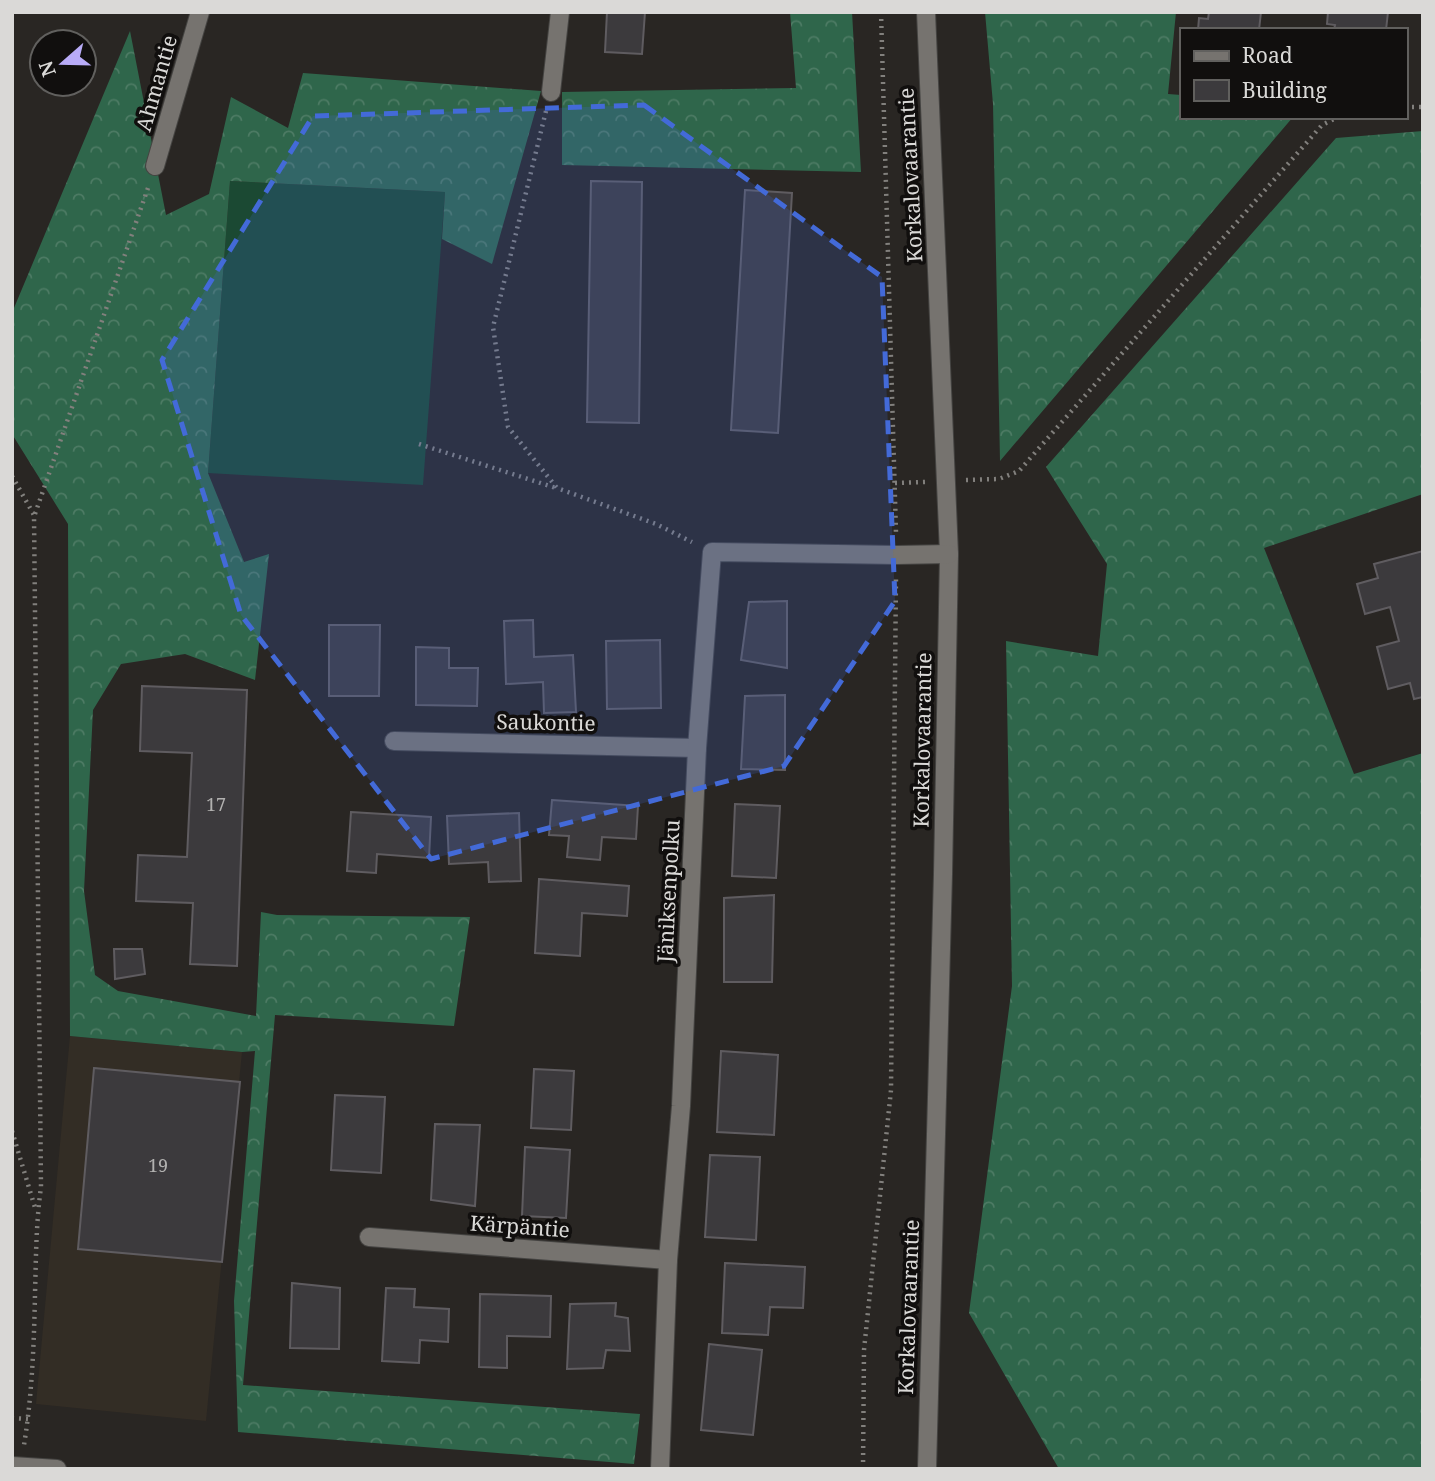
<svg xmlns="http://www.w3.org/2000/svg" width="1435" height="1481" viewBox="0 0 1435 1481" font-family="'Noto Serif',serif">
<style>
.built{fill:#332d25}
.grass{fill:#1b4933}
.forest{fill:url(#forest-crowns)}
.building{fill:#3c3a3d;stroke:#5f5c60;stroke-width:2}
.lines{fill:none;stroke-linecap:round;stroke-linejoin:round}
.minor-casing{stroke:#454442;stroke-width:20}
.path{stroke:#82807d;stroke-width:4.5;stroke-dasharray:2 5;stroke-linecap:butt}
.minor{stroke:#76736f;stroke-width:18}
.marked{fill:#436ad8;fill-opacity:0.2;stroke:#436ad8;stroke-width:5;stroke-dasharray:14 9;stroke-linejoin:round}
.labels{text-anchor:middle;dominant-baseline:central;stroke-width:7;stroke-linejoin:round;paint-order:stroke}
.number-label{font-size:18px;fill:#b2b1b0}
.street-label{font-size:21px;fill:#dad9d7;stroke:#110f0e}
</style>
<defs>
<pattern id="forest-crowns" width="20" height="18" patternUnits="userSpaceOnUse" patternTransform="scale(1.75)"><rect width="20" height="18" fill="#2f664b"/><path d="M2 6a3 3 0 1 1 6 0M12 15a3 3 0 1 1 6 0" fill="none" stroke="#4d7b64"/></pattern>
</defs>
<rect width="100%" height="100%" fill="#292623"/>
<path class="built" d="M70 1036 242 1052 206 1421 36 1404Z"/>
<path class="grass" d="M230 181 445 192 423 485 208 473Z"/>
<g class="forest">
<path d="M790 12H852L861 172 562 165V92L796 88Z"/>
<path d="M985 12H1176L1168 94 1181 95V117H1293L1000 461 993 104Z"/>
<path d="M130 31 166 215 209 194 231 97 288 128 303 73 541 91 492 264 442 239 445 192 230 181 208 473 244 562 269 554 255 680 185 654 121 664 93 710 84 891 95 975 118 991 256 1016 261 912 277 915 470 917 454 1026 275 1015 243 1385 640 1414 634 1464 238 1432 234 1301 255 1051 242 1052 70 1036 68 524 12 434V308H14Z"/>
<path d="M1423 131V494L1264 548 1354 774 1423 753V1469H1059L969 1313 1012 986 1006 641 1098 656 1107 564 1046 467 1336 138Z"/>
</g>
<g class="building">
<path d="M607 12H645L642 54 605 52Z"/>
<path d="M1209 12H1261L1259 30H1198L1199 18 1208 19Z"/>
<path d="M1328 12H1388L1386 30H1334L1335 25 1327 24Z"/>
<path d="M591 181 642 182 639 423 587 422Z"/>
<path d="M745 190 792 193 778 433 731 430Z"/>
<path d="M1423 551V697L1414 699 1410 683 1388 689 1377 647 1399 641 1390 607 1365 614 1357 584 1378 578 1374 564Z"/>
<path d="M787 601V668L741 660 749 602Z"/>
<path d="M533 620 534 657 573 655 576 712 544 713 543 682 506 684 504 621Z"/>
<path d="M329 625H380L379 696H329Z"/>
<path d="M660 640 661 708 607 709 606 641Z"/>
<path d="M416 647 449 648V668H478L477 706 416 705Z"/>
<path d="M142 686 247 690 237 966 190 964 193 903 136 901 138 855 187 857 192 753 140 751Z"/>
<path d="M785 695V770L741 769 745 696Z"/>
<path d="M552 800 638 806 636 839 602 837 600 860 567 857 569 836 549 835Z"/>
<path d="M735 804 780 806 776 878 732 876Z"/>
<path d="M351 812 431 817 429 858 377 854 376 873 347 871Z"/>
<path d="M519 813 521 881 489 882 488 862 449 864 447 816Z"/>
<path d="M539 879 629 886 627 916 582 913 580 956 535 953Z"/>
<path d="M774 895 772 982H724V898Z"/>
<path d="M114 949H142L145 974 115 979Z"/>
<path d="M721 1051 778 1055 774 1135 717 1132Z"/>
<path d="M94 1068 240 1082 222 1262 78 1249Z"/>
<path d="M534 1069 574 1071 571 1130 531 1128Z"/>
<path d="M335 1095 385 1097 381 1173 331 1170Z"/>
<path d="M435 1124 480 1125 475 1206 431 1200Z"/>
<path d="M525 1147 570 1150 566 1218 522 1216Z"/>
<path d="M710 1155 760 1157 756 1240 705 1237Z"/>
<path d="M725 1263 805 1267 803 1308 770 1307 768 1335 722 1333Z"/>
<path d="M292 1283 340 1288 339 1349 290 1348Z"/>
<path d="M386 1288 415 1289 414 1307 449 1309 448 1342 420 1340 419 1363 382 1361Z"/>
<path d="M480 1294 551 1296 550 1337 507 1336V1368L479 1367Z"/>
<path d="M616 1303 615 1316 628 1318 630 1351 606 1350 603 1368 567 1369 570 1304Z"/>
<path d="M709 1344 762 1350 753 1435 701 1430Z"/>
</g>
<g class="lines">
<defs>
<g id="minor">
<path d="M926 12 949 554 943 874 927 1469"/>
<path d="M551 92 560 12"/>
<path d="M155 166 200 12"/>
<path d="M394 741 697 748"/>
<path d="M369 1237 668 1260"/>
<path d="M12 1466 57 1469"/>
<path d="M660 1469 668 1260 681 1106 697 748 712 552 896 555 949 554"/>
</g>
</defs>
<use href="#minor" class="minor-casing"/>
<g class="path">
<path d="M881 12 896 533"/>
<path d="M1405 107H1423"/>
<path d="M546 111 493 327 508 427 557 488 656 524 692 542"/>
<path d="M419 444 556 488"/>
<path d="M12 476 34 515 41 1187C36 1223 36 1258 35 1294 34 1344 32 1396 24 1445"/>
<path d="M966 480 999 479 1019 471 1322 125 1338 117"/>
<path d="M895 483 926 482"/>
<path d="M35 514 149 185"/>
<path d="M12 1131 36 1211"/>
<path d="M12 1418 28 1419"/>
<path d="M863 1469 864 1350 891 1090 896 576"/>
</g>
<use href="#minor" class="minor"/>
</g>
<path class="marked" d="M644 105 882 277 895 601 784 766 431 859 241 615 162 360 313 116Z"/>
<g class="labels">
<g class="number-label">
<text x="216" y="804">17</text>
<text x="158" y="1165">19</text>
</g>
<g class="street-label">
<text transform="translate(156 83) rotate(-74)">Ahmantie</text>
<text transform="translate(910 175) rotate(-93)">Korkalovaarantie</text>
<text transform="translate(546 722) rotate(1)">Saukontie</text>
<text transform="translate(922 740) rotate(-89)">Korkalovaarantie</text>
<text transform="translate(668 891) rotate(-87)">Jäniksenpolku</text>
<text transform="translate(520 1226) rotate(4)">Kärpäntie</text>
<text transform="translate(908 1307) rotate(-88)">Korkalovaarantie</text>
</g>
</g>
<rect width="1435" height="1481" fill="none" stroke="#dad9d7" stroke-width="28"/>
<rect x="1180" y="28" width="228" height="91" fill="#110f0e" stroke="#61605e" stroke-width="2"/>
<rect x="1194" y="51" width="35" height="10" fill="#76736f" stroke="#61605e" stroke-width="2"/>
<text x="1242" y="63" font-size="21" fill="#dad9d7">Road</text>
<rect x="1194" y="80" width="35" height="21" fill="#3c3a3d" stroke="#61605e" stroke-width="2"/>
<text x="1242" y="98" font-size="21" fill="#dad9d7">Building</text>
<g transform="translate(63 63) rotate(250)"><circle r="33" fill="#110f0e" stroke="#61605e" stroke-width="2"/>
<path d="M0-5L12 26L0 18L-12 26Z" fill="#b8abf7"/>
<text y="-10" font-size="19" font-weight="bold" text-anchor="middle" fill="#dad9d7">N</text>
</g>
</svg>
